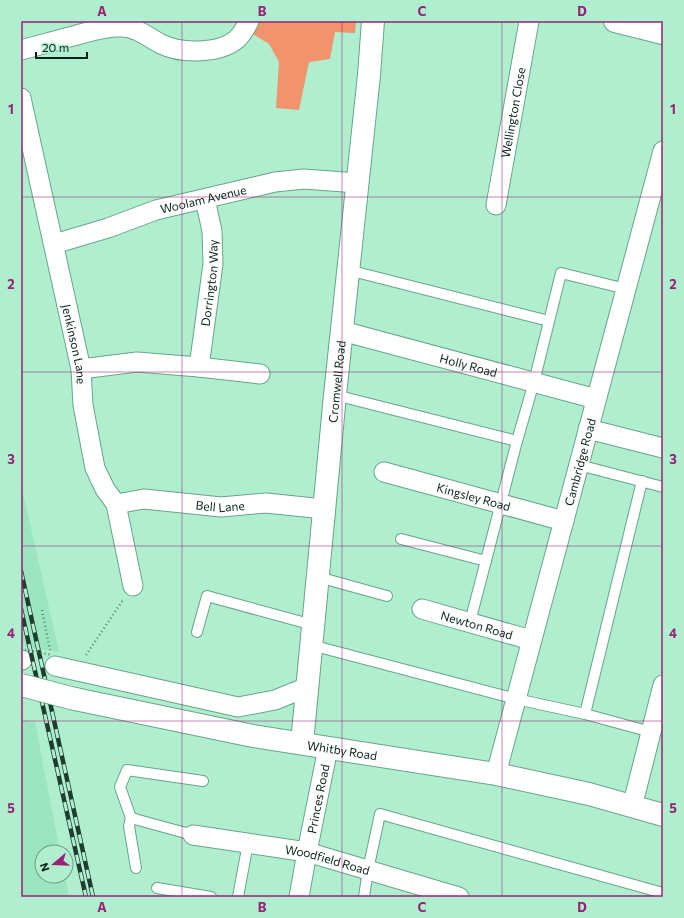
<svg xmlns="http://www.w3.org/2000/svg" width="684" height="918" viewBox="0 0 684 918" font-family="Commissioner,sans-serif">
<style>
.built{fill:#9be5c1}
.green{fill:#f1936d}
.lines{fill:none;stroke-linecap:round;stroke-linejoin:round}
.lane-casing{stroke:#67a588;stroke-width:12}
.street-casing{stroke:#67a588;stroke-width:21}
.secondary-casing{stroke:#67a588;stroke-width:24}
.primary-casing{stroke:#67a588;stroke-width:24}
.path{stroke:#5a8771;stroke-width:2.5;stroke-dasharray:1 3;stroke-linecap:butt}
.lane{stroke:#fff;stroke-width:10}
.street{stroke:#fff;stroke-width:19}
.secondary{stroke:#fff;stroke-width:22}
.primary{stroke:#fff;stroke-width:22}
.rail-casing{stroke:#1e3c2f;stroke-width:4.5}
.rail{stroke:#afefcf;stroke-width:3;stroke-dasharray:9;stroke-linecap:butt}
.primary-bridge-casing{stroke:#67a588;stroke-width:24;stroke-linecap:butt}
.path-bridge{stroke:#5a8771;stroke-width:2.5;stroke-dasharray:1 3;stroke-linecap:butt}
.primary-bridge{stroke:#fff;stroke-width:22}
.grid{fill:none;stroke:#9b2077;stroke-width:1;stroke-opacity:0.55}
.labels{text-anchor:middle;dominant-baseline:central;stroke-width:3.5;stroke-linejoin:round;paint-order:stroke}
.street-label{font-size:12px;fill:#092318;stroke:#afefcf}
.neatline{fill:none;stroke:#9b2077;stroke-width:1.5}
.grid-label{font-size:13px;text-anchor:middle;font-weight:bold;fill:#9b2077}
</style>
<rect width="100%" height="100%" fill="#afefcf"/>
<g class="built">
<path d="M21 484 59 652 21 646Z"/>
<path d="M21 719 35 722 60 852H42V876H65L69 897H21Z"/>
</g>
<path class="green" d="M255 21H356L355 33 335 32 330 59 309 62 299 110 276 108 279 62 269 44 253 34Z"/>
<g class="lines">
<defs>
<g id="lane">
<path d="M348 270 549 321"/>
<path d="M335 395 517 441 534 382 561 273 626 289"/>
<path d="M579 465 663 487"/>
<path d="M642 481 585 714 651 732"/>
<path d="M401 539 486 561"/>
<path d="M318 577 387 596"/>
<path d="M470 622 517 441"/>
<path d="M197 632 207 596 313 625"/>
<path d="M311 645 516 699 585 714"/>
<path d="M131 818 193 835"/>
<path d="M136 868 129 826 131 818 120 787 127 770 203 781"/>
<path d="M157 888 211 897"/>
<path d="M238 897 248 843"/>
<path d="M364 897 368 870 380 814 663 893"/>
</g>
<g id="street">
<path d="M21 50C40 45 59 40 77 35 92 31 107 26 122 27 137 27 149 38 161 44 181 54 220 54 237 39 242 34 246 27 249 21"/>
<path id="s1" d="M21 98 81 369 83 405 95 468 105 489 116 504 133 586"/>
<path id="s2" d="M496 205 529 21"/>
<path id="s3" d="M54 244 108 228 156 210 275 182 304 179 357 183"/>
<path id="s4" d="M342 331 596 399"/>
<path id="s5" d="M199 367 213 264 212 231 205 199"/>
<path d="M81 369 137 362 199 367 260 374"/>
<path d="M588 429 663 448"/>
<path id="s6" d="M384 472 564 521"/>
<path id="s7" d="M116 504 144 499 221 507 266 503 324 509"/>
<path id="s8" d="M422 609 531 640"/>
<path d="M21 660H22"/>
<path d="M55 666 238 707 275 700 307 687"/>
<path id="s9" d="M496 774 663 151"/>
<path d="M632 807 663 685"/>
<path id="s10" d="M193 835 307 852 459 897"/>
<path id="s11" d="M299 897 307 852 328 748"/>
</g>
<g id="secondary">
<path d="M615 21 663 33"/>
<path id="s12" d="M302 743 335 395 369 75 373 21"/>
</g>
<g id="primary">
<path id="s13" d="M75 699 253 736 496 774 589 794 663 815"/>
</g>
</defs>
<use href="#lane" class="lane-casing"/>
<use href="#street" class="street-casing"/>
<use href="#secondary" class="secondary-casing"/>
<use href="#primary" class="primary-casing"/>
<g class="path">
<path d="M42 610 50 650"/>
<path d="M86 655 123 600"/>
</g>
<use href="#lane" class="lane"/>
<use href="#street" class="street"/>
<use href="#secondary" class="secondary"/>
<use href="#primary" class="primary"/>
<defs>
<g id="rail">
<path d="M21 571 93 897"/>
<path d="M21 609 86 897"/>
</g>
</defs>
<use href="#rail" class="rail-casing"/>
<use href="#rail" class="rail"/>
<defs>
<path id="primary-bridge" d="M21 685 75 699"/>
</defs>
<use href="#primary-bridge" class="primary-bridge-casing"/>
<path class="path-bridge" d="M21 649 52 655"/>
<use href="#primary-bridge" class="primary-bridge"/>
</g>
<path class="grid" d="M182 21V897M342 21V897M502 21V897M21 197H663M21 372H663M21 546H663M21 721H663"/>
<g class="labels">
<g class="street-label">
<text stroke="none"><textPath href="#s2" startOffset="94">Wellington Close</textPath></text>
<text stroke="none"><textPath href="#s3" startOffset="156">Woolam Avenue</textPath></text>
<text stroke="none"><textPath href="#s5" startOffset="85">Dorrington Way</textPath></text>
<text stroke="none"><textPath href="#s1" startOffset="252">Jenkinson Lane</textPath></text>
<text stroke="none"><textPath href="#s4" startOffset="131">Holly Road</textPath></text>
<text stroke="none"><textPath href="#s12" startOffset="363">Cromwell Road</textPath></text>
<text stroke="none"><textPath href="#s9" startOffset="323">Cambridge Road</textPath></text>
<text stroke="none"><textPath href="#s6" startOffset="93">Kingsley Road</textPath></text>
<text stroke="none"><textPath href="#s7" startOffset="105">Bell Lane</textPath></text>
<text stroke="none"><textPath href="#s8" startOffset="57">Newton Road</textPath></text>
<text stroke="none"><textPath href="#s13" startOffset="272">Whitby Road</textPath></text>
<text stroke="none"><textPath href="#s11" startOffset="100">Princes Road</textPath></text>
<text stroke="none"><textPath href="#s10" startOffset="137">Woodfield Road</textPath></text>
</g>
</g>
<rect width="684" height="918" fill="none" stroke="#afefcf" stroke-width="44"/>
<g transform="translate(54 864) rotate(251)"><circle r="19" fill="#afefcf" stroke="#6d9d86"/>
<path d="M0-3L7 15L0 10L-7 15Z" fill="#9b2077"/>
<text y="-6" font-size="11" font-weight="bold" text-anchor="middle" fill="#092318">N</text>
</g>
<path d="M36 52v6h51v-6" fill="none" stroke="#092318" stroke-width="2"/>
<text x="42" y="52" font-size="12" fill="#092318" stroke="#afefcf" stroke-width="3" paint-order="stroke">20 m</text>
<rect x="22" y="22" width="640" height="874" class="neatline"/>
<g class="grid-label">
<text x="102" y="16">A</text>
<text x="262" y="16">B</text>
<text x="422" y="16">C</text>
<text x="582" y="16">D</text>
<text x="11" y="114">1</text>
<text x="673" y="114">1</text>
<text x="11" y="289">2</text>
<text x="673" y="289">2</text>
<text x="11" y="464">3</text>
<text x="673" y="464">3</text>
<text x="11" y="638">4</text>
<text x="673" y="638">4</text>
<text x="11" y="813">5</text>
<text x="673" y="813">5</text>
<text x="102" y="912">A</text>
<text x="262" y="912">B</text>
<text x="422" y="912">C</text>
<text x="582" y="912">D</text>
</g>
</svg>
